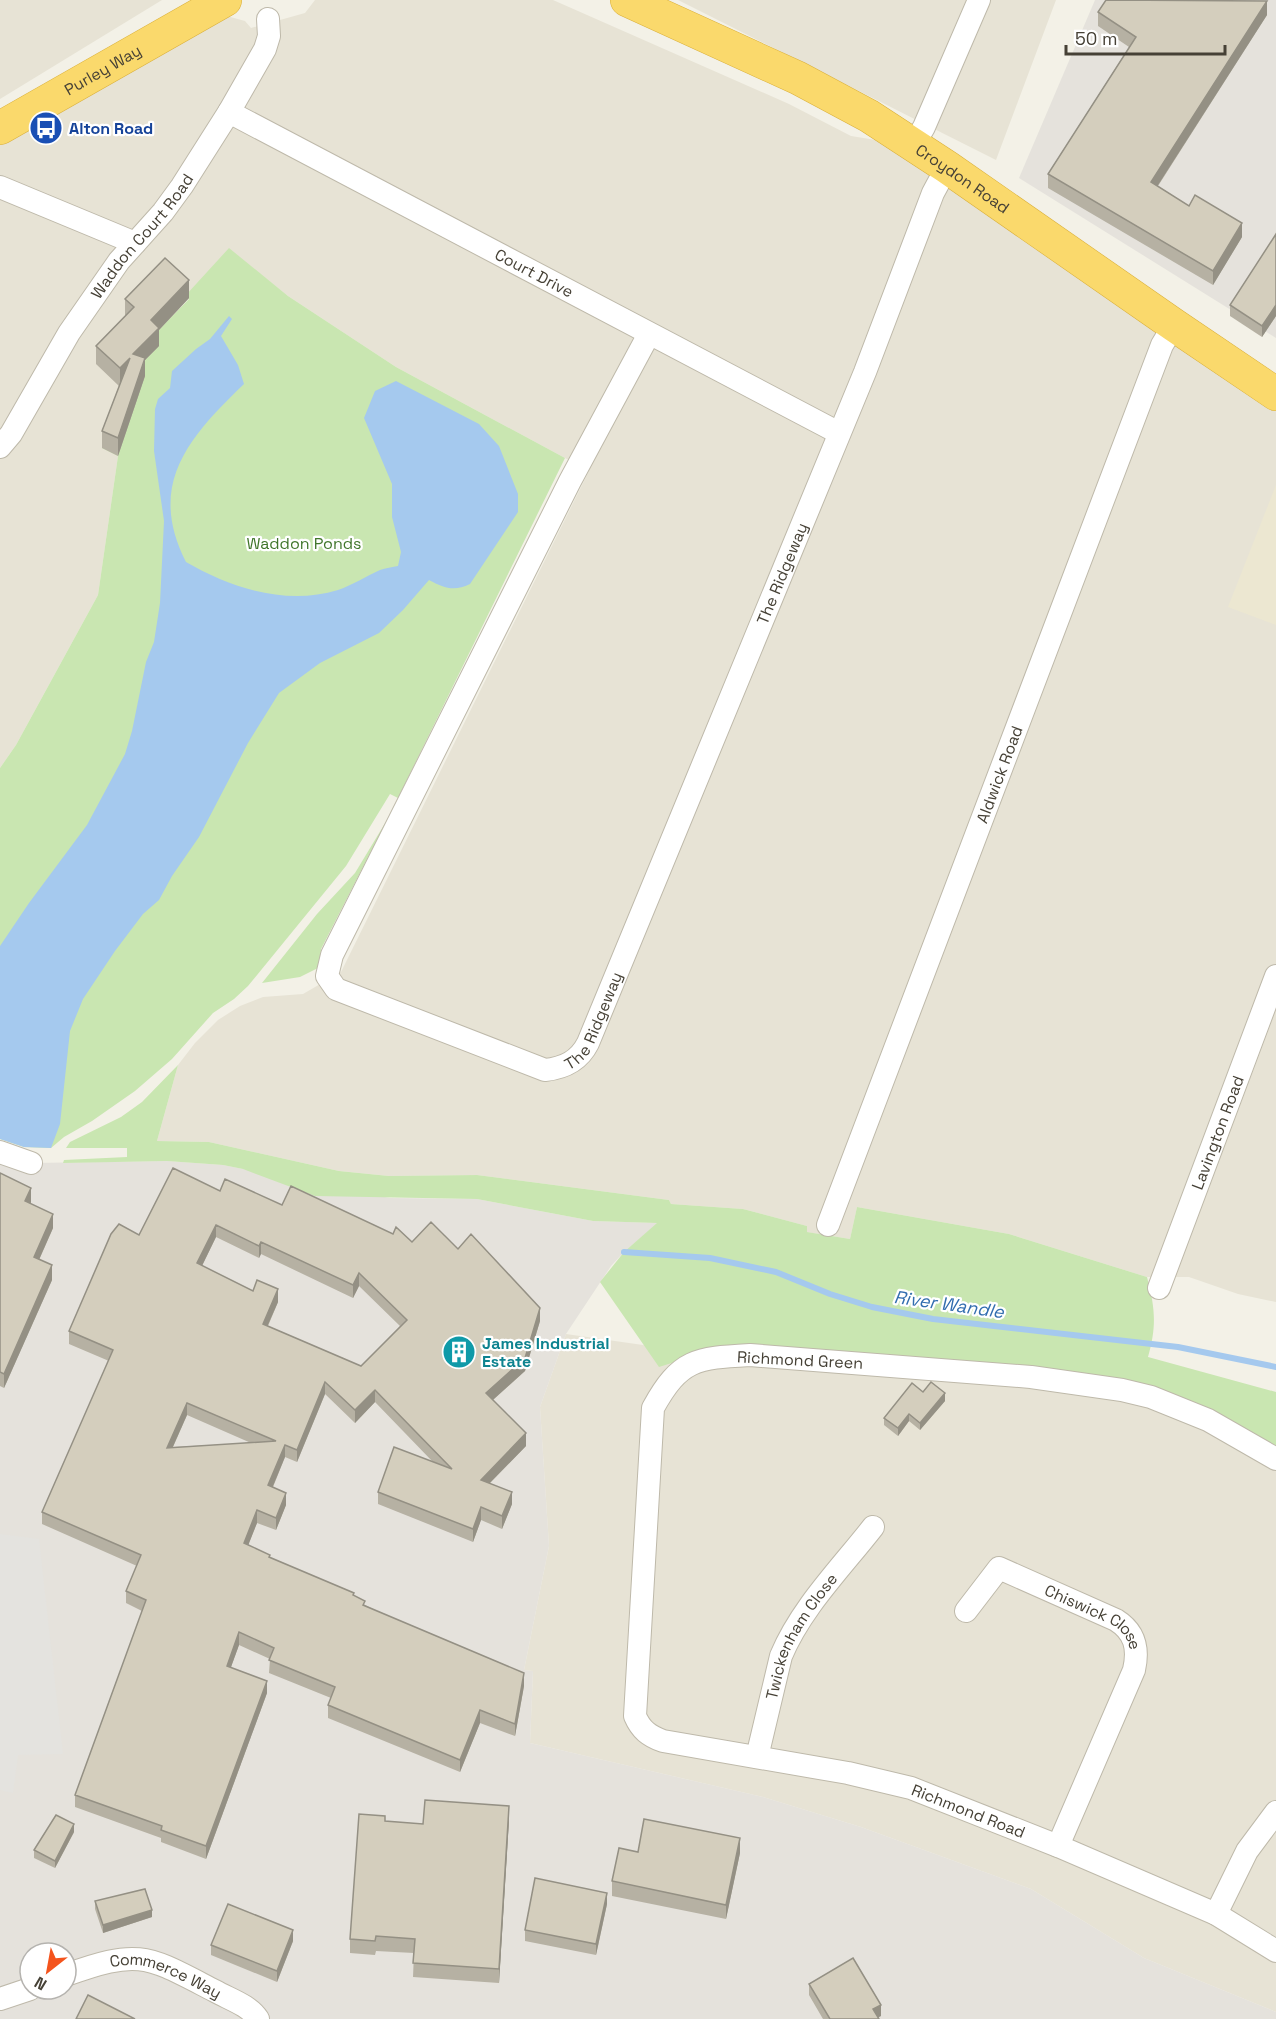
<svg xmlns="http://www.w3.org/2000/svg" width="1276" height="2019" viewBox="0 0 1276 2019" font-family="'Space Grotesk',sans-serif">
<style>
.residential{fill:#e7e3d5}
.industrial{fill:#e5e2dc;fill-rule:evenodd}
.education{fill:#ece7d1}
.green{fill:#c9e6b1}
.parking{fill:#e4e3df}
.water{fill:#a5c9ee}
.lines{fill:none;stroke-linecap:round;stroke-linejoin:round}
.stream{stroke:#a5c9ee;stroke-width:6}
.street-casing{stroke:#beb9aa;stroke-width:24}
.highway-casing{stroke:#d9af3b;stroke-width:34}
.street{stroke:#fff;stroke-width:22}
.highway{stroke:#fad96c;stroke-width:33}
.wall{fill:#b6b1a3;fill-rule:evenodd}
.shaded-wall{fill:#949084}
.building{fill:#d4cebd;stroke:#949084;stroke-width:1.5;fill-rule:evenodd}
.labels{text-anchor:middle;dominant-baseline:central;stroke-width:4.5;stroke-linejoin:round;paint-order:stroke}
.street-label{font-size:16px;fill:#464136;stroke:#fff}
.transit-label{font-size:16px;font-weight:bold;fill:#164399;stroke:#fff;text-anchor:start}
.park-label{font-size:16px;fill:#40762b;stroke:#fff}
.culture-label{font-size:16px;font-weight:bold;fill:#0d838f;stroke:#fff;text-anchor:start}
.water-label{font-size:18px;font-style:italic;fill:#326daf;stroke:#fff}
</style>
<rect width="100%" height="100%" fill="#f3f1e7"/>
<g class="residential">
<path d="M0 0H162L0 99Z"/>
<path d="M315 0H553L789 104 851 136 913 146 1276 393V1302L1238 1294 1189 1277H1147L1009 1234 857 1207 850 1239 806 1232 807 1226 743 1209 671 1204 669 1200 477 1175 389 1176 339 1171 209 1142 157 1141 178 1065 195 1043 218 1020 240 1006 263 997 303 994 341 972 589 471 396 367 288 296 229 249 187 295 159 346 120 386 118 456 98 595 16 745 0 768V128L205 10 245 21 251 28 305 13Z"/>
<path d="M678 0H1056L996 160Z"/>
<path d="M566 1334 720 1356 1121 1390 1276 1459V2012L1144 1958 1031 1889 861 1827 763 1797 530 1743 533 1671 524 1670 549 1546 540 1407Z"/>
</g>
<g class="industrial">
<path d="M1095 0H1276V338L1019 178Z"/>
<path d="M0 1155 31 1163 168 1161 223 1165 390 1198 477 1199 593 1221 658 1223 624 1252 611 1266 566 1334 540 1407 549 1546 524 1670 533 1671 530 1743 763 1797 861 1827 1031 1889 1144 1958 1276 2012V2019H0ZM30 1953H66V1989H30Z"/>
</g>
<path class="education" d="M1276 485V625L1228 607Z"/>
<g class="green">
<path d="M229 248 288 296 396 367 565 458 398 798 390 794 346 866 248 986 234 999 213 1013 172 1059 135 1091 92 1121 64 1137 51 1148 24 1147 0 1139V768L16 745 98 595 118 456 102 448 118 406 120 386 158 346 151 338 189 299 186 295Z"/>
<path d="M387 820 321 949 320 967 300 977 262 983 317 914 355 873Z"/>
<path d="M178 1065 157 1141 209 1142 339 1171 389 1176 477 1175 669 1200 671 1204 743 1209 807 1226V1232L850 1239 857 1207 1009 1234 1147 1277C1155 1307 1157 1326 1148 1357L1276 1392V1453L1146 1391 713 1350 659 1367 600 1282 624 1252 657 1223 593 1221 477 1199 315 1196 243 1169 223 1165 167 1161 63 1163 64 1160 127 1157V1148H66L70 1142 121 1117 142 1102Z"/>
</g>
<path class="parking" d="M0 1534 39 1539 63 1754 18 1755 13 1793 0 1790Z"/>
<path class="water" d="M229 316 232 319 221 336 238 365 244 384C190 436 146 484 186 562 231 588 286 606 338 590 353 585 366 576 380 570 385 568 393 567 398 566L401 552 392 517V484L364 418 375 391 396 381 479 424 499 446 518 494V512L470 584C454 592 444 588 429 580L403 610 379 633 320 663 279 693 248 743 199 837 172 876 159 900 143 914 115 951 83 999 70 1031 60 1124 51 1148 24 1147 0 1139V946L29 903 87 825 125 754 132 731 146 662 154 642 160 603 164 521 154 451 155 409 158 399 170 388 172 371 196 349 210 339Z"/>
<g class="lines">
<path class="stream" d="M624 1252 710 1258 776 1272 830 1294 872 1307 933 1319 1178 1347 1276 1367"/>
<defs>
<g id="street">
<path id="s1" d="M229 112 839 433"/>
<path d="M913 146 924 127 979 0"/>
<path d="M0 187 135 243"/>
<path id="s2" d="M649 334 570 481 332 955 327 976 336 989 545 1070C564 1068 579 1061 588 1043L865 372 933 193 947 167"/>
<path id="s3" d="M0 447 11 434 69 333 119 261 163 212 182 186 229 112 265 49 269 36 268 19"/>
<path d="M0 1152 31 1163"/>
<path id="s4" d="M828 1225 1162 345 1174 325"/>
<path id="s5" d="M1159 1288 1276 976"/>
<path id="s6" d="M1276 1459 1208 1420 1151 1397 1122 1390 1031 1377 750 1355C696 1358 680 1359 653 1408L635 1716C641 1730 649 1736 663 1741L848 1773 911 1788 1058 1846 1216 1914 1276 1951"/>
<path id="s7" d="M966 1611 999 1568 1116 1620C1135 1632 1139 1648 1134 1670L1058 1846"/>
<path id="s8" d="M757 1757 781 1656C801 1608 841 1568 873 1527"/>
<path d="M1216 1914 1247 1851 1276 1812"/>
<path id="s9" d="M66 1975C141 1948 147 1956 215 1991 229 1999 249 2005 258 2019"/>
<path d="M0 1999 30 1989"/>
</g>
<g id="highway">
<path id="s10" d="M627 0 798 78 869 116 947 167 1174 325 1276 394"/>
<path id="s11" d="M0 128 225 0"/>
</g>
</defs>
<use href="#street" class="street-casing"/>
<use href="#highway" class="highway-casing"/>
<use href="#street" class="street"/>
<use href="#highway" class="highway"/>
</g>
<g class="wall">
<path d="M1098 12 1267 15 1158 186 1189 206 1242 237 1213 285 1048 188V174L1129 47 1098 26Z"/>
<path d="M1276 234V316L1262 337 1230 316V305Z"/>
<path d="M189 298 159 330V346L145 360V376L118 456 102 448V431L119 386 96 364V346L125 316V299Z"/>
<path d="M0 1173 31 1202V1204L53 1228 39 1260 52 1280 4 1388 0 1386Z"/>
<path d="M220 1191 282 1205 393 1234 412 1242 458 1249 540 1321 525 1371 493 1400 526 1446 490 1483 512 1504 502 1529 481 1520 473 1542 378 1504V1492L432 1461 375 1402 355 1423 325 1394 297 1462 285 1457 273 1487 286 1505 276 1530 257 1523 248 1545 270 1558 354 1596 365 1605 524 1686 515 1736 480 1723 460 1772 328 1718V1705L331 1698 269 1673 270 1659 239 1645 231 1667 267 1693 206 1859 161 1842V1838L75 1807V1795L142 1611 126 1603V1591L137 1566 42 1524V1512L109 1361 69 1344V1331L139 1235ZM216 1237 259 1258 261 1254 353 1298 359 1286 400 1326 361 1366 268 1326 278 1302 253 1291 202 1266ZM187 1415 251 1443 173 1447Z"/>
<path d="M923 1392 945 1401 920 1430 909 1421 898 1436 884 1425V1418Z"/>
<path d="M509 1820 499 1983 413 1977 414 1953 376 1951 375 1955 350 1953V1939L385 1821 423 1824Z"/>
<path d="M74 1832 55 1868 34 1858V1850Z"/>
<path d="M740 1853 726 1919 612 1896V1881Z"/>
<path d="M95 1901 152 1917 103 1933 95 1909Z"/>
<path d="M607 1904 596 1955 525 1941V1930Z"/>
<path d="M293 1941 277 1982 211 1955V1945Z"/>
<path d="M809 1984 881 2016 878 2017 879 2019H823L809 1995Z"/>
</g>
<g class="shaded-wall">
<path d="M1267 1V15L1151 196V182Z"/>
<path d="M1242 223V237L1213 285V271Z"/>
<path d="M189 280V298L159 330V346L145 360V376L118 456V438L133 354 151 320Z"/>
<path d="M1276 305V316L1262 337V326Z"/>
<path d="M130 358 120 386V368Z"/>
<path d="M31 1188V1202L25 1216V1201Z"/>
<path d="M53 1214V1228L34 1271V1257Z"/>
<path d="M216 1225V1237L197 1276V1263Z"/>
<path d="M261 1242V1254L259 1258V1246Z"/>
<path d="M52 1265V1280L4 1388V1374Z"/>
<path d="M359 1273V1286L353 1298V1285Z"/>
<path d="M278 1289V1302L263 1336V1324Z"/>
<path d="M540 1308V1321L525 1371 486 1406V1393Z"/>
<path d="M325 1382V1394L297 1462V1450Z"/>
<path d="M375 1390V1402L355 1423V1410Z"/>
<path d="M945 1393V1401L920 1430V1423Z"/>
<path d="M187 1403V1415L167 1460V1448Z"/>
<path d="M909 1414V1421L898 1436V1428Z"/>
<path d="M526 1433V1446L481 1492V1480Z"/>
<path d="M285 1445V1457L268 1498V1485Z"/>
<path d="M512 1492V1504L502 1529V1516Z"/>
<path d="M286 1493V1505L276 1530V1518Z"/>
<path d="M481 1507V1520L473 1542V1529Z"/>
<path d="M257 1510V1523L244 1556V1543Z"/>
<path d="M239 1632V1645L227 1678V1666Z"/>
<path d="M524 1673V1686L515 1736V1724Z"/>
<path d="M267 1681V1693L206 1859V1846Z"/>
<path d="M480 1710V1723L460 1772V1760Z"/>
<path d="M509 1806V1820L499 1983V1969Z"/>
<path d="M74 1824V1832L55 1868V1861Z"/>
<path d="M740 1838V1853L726 1919V1905Z"/>
<path d="M607 1893V1904L596 1955V1944Z"/>
<path d="M152 1910V1917L103 1933V1925Z"/>
<path d="M293 1930V1941L277 1982V1971Z"/>
<path d="M881 2005V2016L875 2019 873 2009Z"/>
</g>
<g class="building">
<path d="M1106 0 1267 1 1151 182 1189 206 1195 195 1242 223 1213 271 1048 174 1136 37 1098 12Z"/>
<path d="M1276 234V305L1262 326 1230 305Z"/>
<path d="M165 258 189 280 151 320 159 328 133 354 145 358 118 438 102 431 130 358 120 368 96 346 134 307 125 299Z"/>
<path d="M173 1168 220 1191 225 1179 282 1205 291 1186 393 1234 396 1227 412 1242 431 1222 458 1249 471 1234 540 1308 525 1358 486 1393 526 1433 481 1480 512 1492 502 1516 481 1507 473 1529 378 1492 394 1447 452 1469 375 1390 355 1410 325 1382 297 1450 285 1445 268 1485 286 1493 276 1518 257 1510 244 1543 270 1555 269 1557 354 1593 353 1595 365 1601 363 1605 524 1673 515 1724 480 1710 460 1760 328 1705 335 1687 269 1660 274 1648 239 1632 227 1666 267 1681 206 1846 161 1830 162 1826 75 1795 146 1600 126 1591 141 1555 42 1512 113 1350 69 1331 111 1234 119 1224 139 1235ZM216 1225 259 1246 261 1242 353 1285 359 1273 407 1320 361 1366 263 1324 278 1289 257 1280 253 1291 197 1263ZM187 1403 276 1441 167 1448Z"/>
<path d="M0 1173 31 1188 25 1201 53 1214 34 1257 52 1265 4 1374 0 1372Z"/>
<path d="M931 1382 945 1393 920 1423 909 1414 898 1428 884 1418 912 1383 923 1392Z"/>
<path d="M425 1800 509 1806 499 1969 413 1963 415 1939 376 1936 375 1941 350 1939 359 1814 385 1816V1821L423 1824Z"/>
<path d="M56 1815 74 1824 55 1861 34 1850Z"/>
<path d="M644 1819 740 1838 726 1905 612 1881 619 1848 638 1852Z"/>
<path d="M535 1878 607 1893 596 1944 525 1930Z"/>
<path d="M145 1889 152 1910 103 1925 95 1901Z"/>
<path d="M228 1904 293 1930 277 1971 211 1945Z"/>
<path d="M853 1958 881 2005 873 2009 879 2019H830L809 1984Z"/>
<path d="M88 1995 135 2019H76Z"/>
</g>
<defs>
<symbol id="bus-disc" viewBox="-11 -11 22 22"><circle r="9.5" fill="#1a4fb4" stroke="#fff"/><path d="M-5-6H5V4H4V6H2V4H-2V6H-4V4H-5ZM-3.5-4V0h7V-4ZM-3.5 1.2v1.5H-2V1.2ZM2 1.2v1.5H3.5V1.2Z" fill="#fff"/></symbol>
<symbol id="building-disc" viewBox="-11 -11 22 22"><circle r="9.5" fill="#0f9aa8" stroke="#fff"/><path d="M-4-6H4V6H1V3H-1V6H-4ZM-2.5-4.3h1.7v1.8h-1.7ZM.8-4.3h1.7v1.8H.8ZM-2.5-1h1.7V.8h-1.7ZM.8-1h1.7V.8H.8Z" fill="#fff"/></symbol>
</defs>
<g fill-rule="evenodd">
<use href="#bus-disc" x="27" y="109" width="38" height="38"/>
<use href="#building-disc" x="440" y="1333" width="38" height="38"/>
</g>
<g class="labels">
<g class="street-label">
<text stroke="none"><textPath href="#s11" startOffset="118">Purley Way</textPath></text>
<text stroke="none"><textPath href="#s10" startOffset="381">Croydon Road</textPath></text>
<text stroke="none"><textPath href="#s3" startOffset="255">Waddon Court Road</textPath></text>
<text stroke="none"><textPath href="#s1" startOffset="345">Court Drive</textPath></text>
<text stroke="none"><textPath href="#s2" startOffset="1520">The Ridgeway</textPath></text>
<text stroke="none"><textPath href="#s4" startOffset="482">Aldwick Road</textPath></text>
<text stroke="none"><textPath href="#s2" startOffset="1034">The Ridgeway</textPath></text>
<text stroke="none"><textPath href="#s5" startOffset="166">Lavington Road</textPath></text>
<text transform="translate(800 1360) rotate(3)">Richmond Green</text>
<text stroke="none"><textPath href="#s7" startOffset="162">Chiswick Close</textPath></text>
<text stroke="none"><textPath href="#s8" startOffset="130">Twickenham Close</textPath></text>
<text stroke="none"><textPath href="#s6" startOffset="1324">Richmond Road</textPath></text>
<text stroke="none"><textPath href="#s9" startOffset="105">Commerce Way</textPath></text>
</g>
<g class="transit-label">
<text x="69" y="128">Alton Road</text>
</g>
<g class="park-label">
<text x="304" y="543">Waddon Ponds</text>
</g>
<g class="culture-label">
<text x="482" y="1343">James Industrial<tspan x="482" dy="18">Estate</tspan></text>
</g>
<g class="water-label">
<text transform="translate(949 1304) rotate(8)">River Wandle</text>
</g>
</g>
<g transform="translate(48 1971) rotate(211)"><circle r="28" fill="#ffffff" stroke="#b5b3af" stroke-width="1.5"/>
<path d="M0-4.5L10 22L0 15L-10 22Z" fill="#f4541d"/>
<text y="-9" font-size="16" font-weight="bold" text-anchor="middle" fill="#464136">N</text>
</g>
<path d="M1066 45v9h159v-9" fill="none" stroke="#464136" stroke-width="3"/>
<text x="1075" y="45" font-size="18" fill="#464136" stroke="#ffffff" stroke-width="4.5" paint-order="stroke">50 m</text>
</svg>
